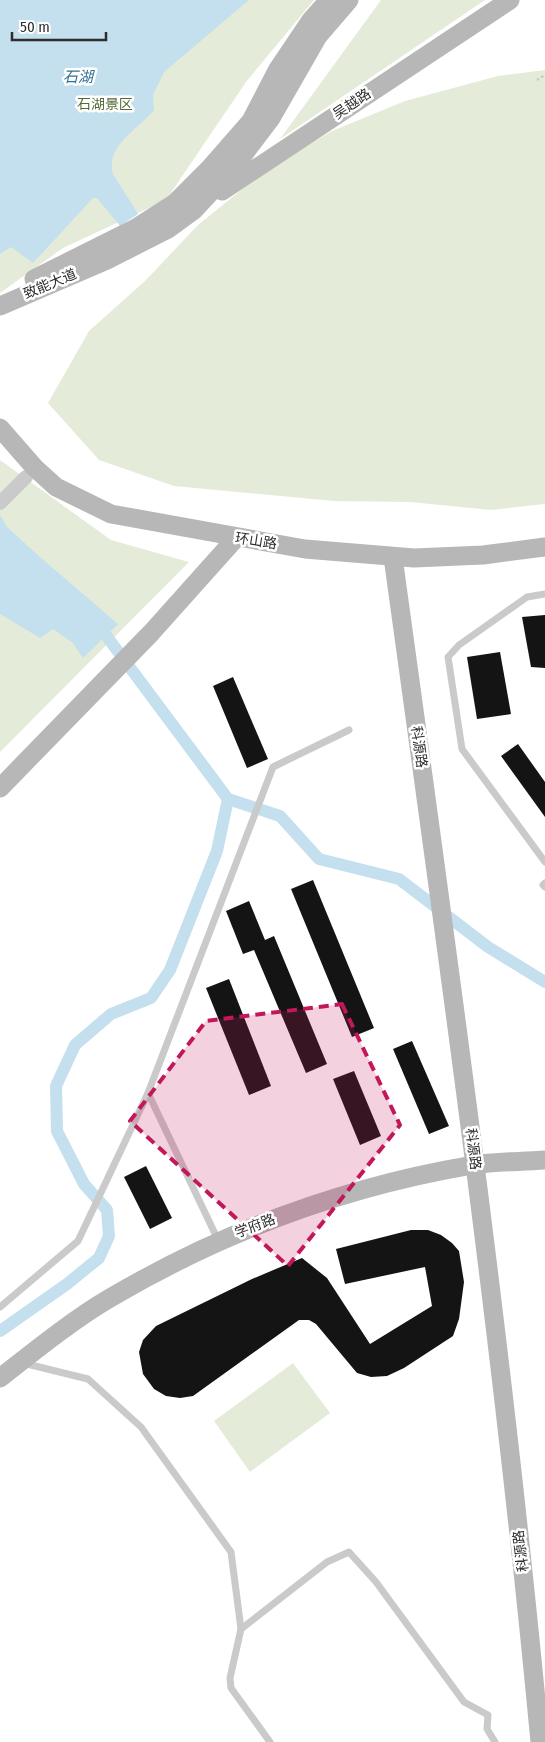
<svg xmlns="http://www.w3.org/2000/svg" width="545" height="1742" viewBox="0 0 545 1742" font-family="'Fira Sans Condensed','Noto Sans SC',sans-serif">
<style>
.green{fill:#e4ecd9}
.water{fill:#c4dfee}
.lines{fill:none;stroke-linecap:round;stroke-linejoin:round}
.canal{stroke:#c4dfee;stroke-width:12}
.building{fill:#141414}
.path{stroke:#cacaca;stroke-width:2.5;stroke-dasharray:2.5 2.5;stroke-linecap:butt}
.lane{stroke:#cacaca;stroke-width:7}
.street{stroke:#cacaca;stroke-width:14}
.secondary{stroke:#b7b7b7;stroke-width:19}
.marked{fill:#c2185b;fill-opacity:0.2;stroke:#c2185b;stroke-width:4;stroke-dasharray:10 6;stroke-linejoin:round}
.labels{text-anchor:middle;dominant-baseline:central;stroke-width:5;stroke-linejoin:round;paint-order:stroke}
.park-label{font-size:14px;fill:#526c37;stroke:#fff}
.street-label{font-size:14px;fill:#2d2d2d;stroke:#fff}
.water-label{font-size:15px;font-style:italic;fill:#357395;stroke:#fff}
</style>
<rect width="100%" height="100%" fill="#fff"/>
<g class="green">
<path d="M0 0H314L246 82 166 200 63 248 0 293Z"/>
<path d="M381 0H485L280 139Z"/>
<path d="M545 70V504L491 510 410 502 334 501 174 486 99 460 48 403 89 331 146 280 198 225 267 169 332 131 405 101 498 76Z"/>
<path d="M0 460 111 540 189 562 0 752Z"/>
<path d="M293 1363 330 1413 250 1472 214 1421Z"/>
</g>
<g class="water">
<path d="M0 0H249L164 72 153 95 154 110C139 129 105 145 113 174L138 214 120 226 97 198H93L33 263 11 247 0 254Z"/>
<path d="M0 515 7 527 40 557 118 624 83 658 73 643 53 629 40 638 0 614Z"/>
</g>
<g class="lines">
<g class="canal">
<path d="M96 622 228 799 280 816 319 859 399 879 488 947 545 982"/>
<path d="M0 1331 67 1284 99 1258 109 1236 107 1210 84 1184 57 1131 56 1086 75 1045 111 1014 151 998 170 970 217 851 228 799"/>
</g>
</g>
<g class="building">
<path d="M545 615V668L531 667 522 617Z"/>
<path d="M500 652 511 714 477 719 467 657Z"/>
<path d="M233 677 268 759 247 768 213 686Z"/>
<path d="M518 744 545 782V817L501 756Z"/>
<path d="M313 880 374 1028 352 1037 291 889Z"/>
<path d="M249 901 265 940 274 936 327 1064 306 1073 254 950 243 954 226 911Z"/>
<path d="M229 979 271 1086 249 1095 206 988Z"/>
<path d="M412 1041 449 1126 429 1134 393 1049Z"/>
<path d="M354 1071 381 1136 360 1145 333 1079Z"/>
<path d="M146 1166 172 1218 150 1229 124 1177Z"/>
<path d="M411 1230H428L441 1235 452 1243 459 1251 464 1282 459 1319 453 1336 404 1368 387 1376 371 1377 357 1373 316 1324 309 1320H299L193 1396 180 1398 166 1396 154 1389 143 1374 139 1352 143 1340 156 1326 252 1279 302 1258 327 1278 370 1344 432 1306 425 1267 345 1284 336 1249Z"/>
</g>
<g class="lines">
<path class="path" d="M537 80 545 75"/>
<g class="lane">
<path d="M545 594 527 597 459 645 448 657 462 749 545 862"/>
<path d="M545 883 543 885 545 887"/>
<path d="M218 1240 148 1093 273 767 349 730"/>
<path d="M0 1307 78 1241 148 1093"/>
<path d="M23 1363 88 1379 141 1427 231 1552 241 1629 230 1678 231 1688 270 1742"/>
<path d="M241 1629 327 1562 349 1552 376 1582 464 1702 488 1715 487 1729 495 1742"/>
</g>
<path class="street" d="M0 503 26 477"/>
<g class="secondary">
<path d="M222 191 510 0"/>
<path d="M34 279 136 228 175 203 209 169 251 121 278 69 311 20 329 0"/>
<path d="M0 306 107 260 168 229 194 210 234 167 271 118 318 36 349 0"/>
<path d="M0 428 35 468 56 487 111 514 305 549 414 558 483 555 545 547"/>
<path d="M393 557C447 951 503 1345 540 1742"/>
<path d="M0 788 151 633 236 538"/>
<path d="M0 1378C33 1352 74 1319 110 1298 224 1231 342 1187 473 1165 497 1161 521 1162 545 1160"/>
</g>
</g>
<path class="marked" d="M342 1004 400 1125 288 1266 130 1121 206 1021Z"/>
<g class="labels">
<g class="park-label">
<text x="105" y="104">石湖景区</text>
</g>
<g class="street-label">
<text transform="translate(352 104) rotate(-34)">吴越路</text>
<text transform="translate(50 284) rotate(-23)">致能大道</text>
<text transform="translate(256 541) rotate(9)">环山路</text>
<text transform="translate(419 747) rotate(82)">科源路</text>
<text transform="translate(473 1149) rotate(83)">科源路</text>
<text transform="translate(255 1226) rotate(-21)">学府路</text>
<text transform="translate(521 1551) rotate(-97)">科源路</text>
</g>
<g class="water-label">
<text x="78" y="77">石湖</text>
</g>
</g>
<path d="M12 32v8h94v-8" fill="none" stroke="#2d2d2d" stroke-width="2.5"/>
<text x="20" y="32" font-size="15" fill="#2d2d2d" stroke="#ffffff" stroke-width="4" paint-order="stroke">50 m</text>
</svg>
